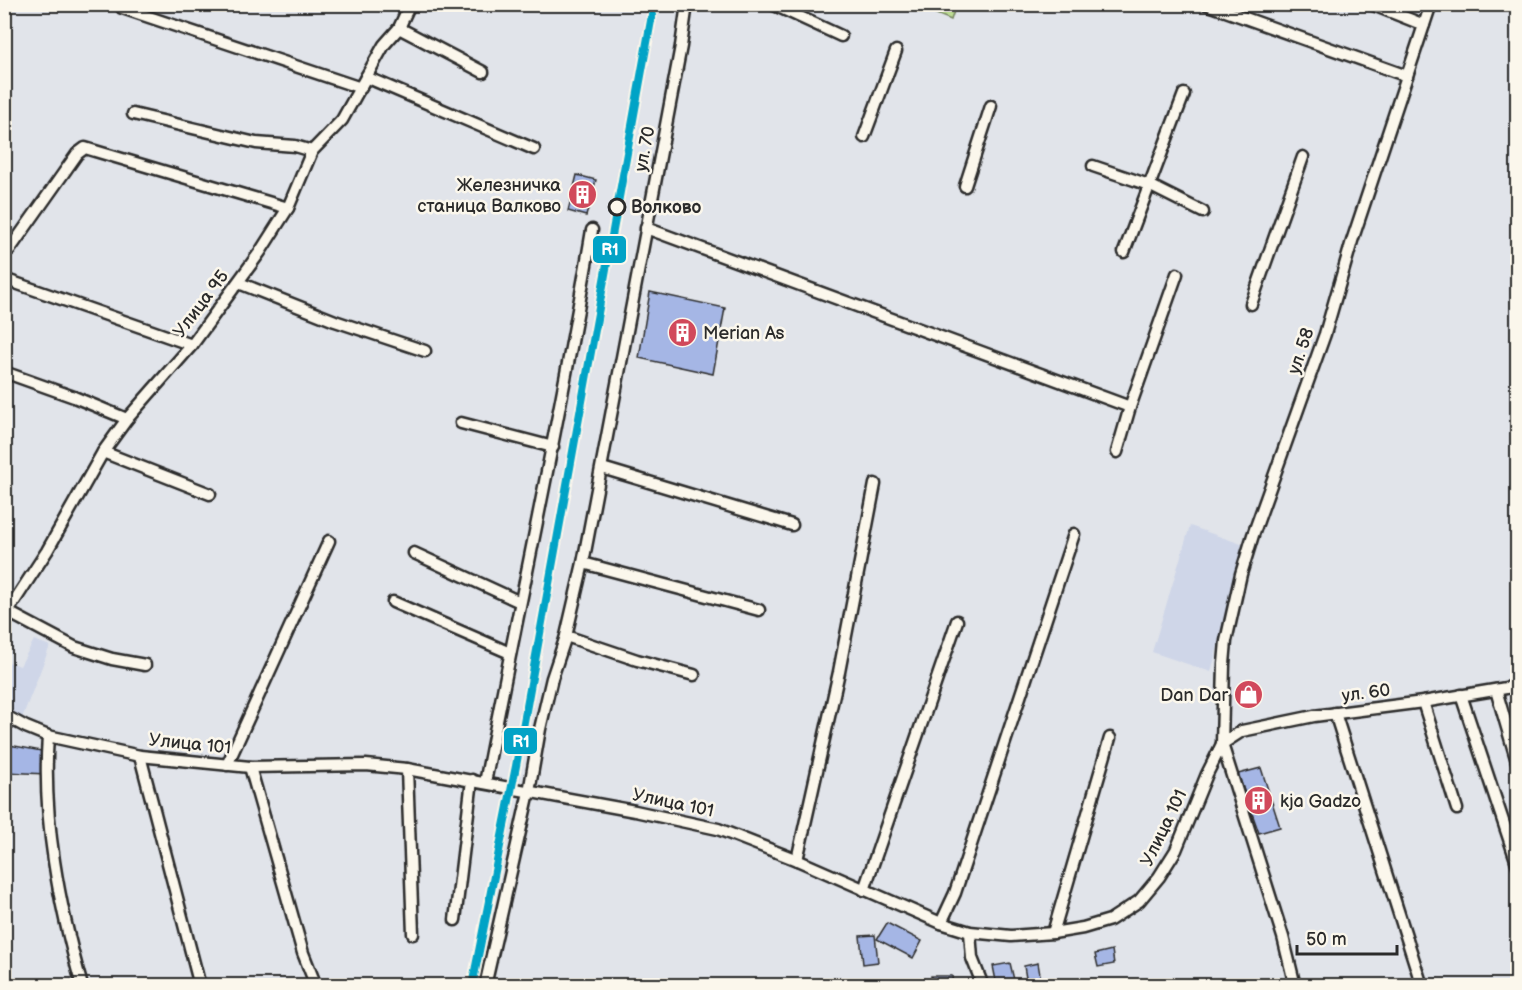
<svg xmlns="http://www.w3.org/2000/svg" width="1522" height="990" viewBox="0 0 1522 990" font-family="'Balsamiq Sans',sans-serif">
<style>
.built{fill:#cfd6e8}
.green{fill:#bddc94;stroke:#748460;stroke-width:1.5}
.building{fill:#a5b6e5;stroke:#2b2b2b;stroke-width:1.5}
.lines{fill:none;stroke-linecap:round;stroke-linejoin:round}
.minor-casing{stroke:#2b2b2b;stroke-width:15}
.minor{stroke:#fbf7ec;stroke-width:10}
.rail-1-casing{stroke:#fbf7ec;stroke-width:12}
.rail-1{stroke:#02a3c6;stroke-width:8}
.stop-dot{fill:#fbf7ec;stroke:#2b2b2b;stroke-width:3}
.labels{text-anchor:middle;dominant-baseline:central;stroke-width:5;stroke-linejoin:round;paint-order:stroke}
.street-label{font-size:18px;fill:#2b2b2b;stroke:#fbf7ec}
.poi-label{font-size:18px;fill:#2b2b2b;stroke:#fbf7ec;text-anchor:end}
.stop-label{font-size:18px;font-weight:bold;fill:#2b2b2b;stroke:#fbf7ec;text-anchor:start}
.line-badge{stroke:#fbf7ec;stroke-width:2}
.badge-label{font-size:16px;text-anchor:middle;font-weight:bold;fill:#fff}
</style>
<rect width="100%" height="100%" fill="#e1e4ea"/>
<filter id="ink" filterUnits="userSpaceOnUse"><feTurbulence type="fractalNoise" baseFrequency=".0167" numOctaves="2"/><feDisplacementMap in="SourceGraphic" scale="12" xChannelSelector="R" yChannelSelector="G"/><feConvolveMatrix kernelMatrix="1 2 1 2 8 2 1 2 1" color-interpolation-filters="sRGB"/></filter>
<g filter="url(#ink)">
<g class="built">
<path d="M1190 526 1244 545 1211 672 1152 652Z"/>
<path d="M34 640 50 646 22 718 5 705V661L20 666Z"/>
</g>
<path class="green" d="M914 5H956L951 20Z"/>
<g class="building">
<path d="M577 175 596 180 586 216 568 211Z"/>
<path d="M650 292 725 308 713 374 639 358Z"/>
<path d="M4 744 47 752 46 774 5 772Z"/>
<path d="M1261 768 1280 827 1259 833 1238 774Z"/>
<path d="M887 923 922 941 913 958 877 939Z"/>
<path d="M875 935 878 962 863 964 860 936Z"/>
<path d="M1112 950 1114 964 1098 967 1095 954Z"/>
<path d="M1010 963 1015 984 997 986 993 966Z"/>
<path d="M1038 963 1041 981 1027 984 1024 966Z"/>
<path d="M931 976H952L953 986H931Z"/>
<path d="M1084 980 1085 986 1056 985Z"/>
</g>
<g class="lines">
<defs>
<g id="minor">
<path d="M772 4 841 36"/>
<path d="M1206 4 1407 76"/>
<path d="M1371 4 1424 25"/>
<path d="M122 8 361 88"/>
<path d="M399 28 483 72"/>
<path d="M366 77 534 149"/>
<path d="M133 114 256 143 295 146 312 151"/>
<path d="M864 137 896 51"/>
<path d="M1093 166 1149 185 1203 212"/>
<path d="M965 186 991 106"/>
<path d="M646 228 1130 407"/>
<path d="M4 247 10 249 77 154 85 148 288 208"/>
<path d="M1124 252 1184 94"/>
<path d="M4 279 192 345"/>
<path d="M239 283 335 321 425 351"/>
<path d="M1251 304 1303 157"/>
<path d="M4 372 74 397 127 419"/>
<path d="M461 423 553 447"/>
<path d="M103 452 210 494"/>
<path d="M1117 452 1130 407 1177 274"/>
<path d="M602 468 792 525"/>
<path d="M414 553 520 602"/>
<path d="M583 563 759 610"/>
<path d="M393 602 510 653"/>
<path d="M8 612 74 647 112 659 145 665"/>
<path d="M4 617 47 551 103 452 127 419 192 345 260 252 288 208 312 151 342 120 384 45 399 28 410 4"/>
<path d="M566 636 637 660 694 675"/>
<path d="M1496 690 1518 765"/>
<path d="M1461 695 1518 866"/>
<path d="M1423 702 1457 809"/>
<path d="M1335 713 1422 986"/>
<path d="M4 715 26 727 48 736 140 756 250 767 366 765 407 769 635 811 718 829 797 860 941 923 970 932 1011 936 1053 933 1083 928 1110 920 1139 901 1159 877 1176 850 1207 774 1222 744 1242 731 1314 716 1423 702 1518 686"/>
<path d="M48 736C42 819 59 905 82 986"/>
<path d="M140 756 200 986"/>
<path d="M227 765 329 541"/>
<path d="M250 767 303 953 316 986"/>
<path d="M407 769 413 934"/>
<path d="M485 783C520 599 561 416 592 230"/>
<path d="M797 860 839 672 875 484"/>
<path d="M864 890 957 621"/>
<path d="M455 920 472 780"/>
<path d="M941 923 955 893 1074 534"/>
<path d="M970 932 972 958 983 986"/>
<path d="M1053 933 1110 738"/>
<path d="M4 979 7 986"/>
<path d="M485 986 529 792 540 729 552 678 566 636 583 563 681 46 687 4"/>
<path d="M1295 986 1283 937 1222 744 1224 664 1226 641 1241 574 1253 535 1325 334 1352 241 1431 4"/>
</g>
</defs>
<use href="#minor" class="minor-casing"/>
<use href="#minor" class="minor"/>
<defs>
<path id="rail-1" d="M472 986 516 766 654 4"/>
</defs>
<use href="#rail-1" class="rail-1-casing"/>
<use href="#rail-1" class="rail-1"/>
</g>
</g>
<defs>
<symbol id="building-disc" viewBox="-11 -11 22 22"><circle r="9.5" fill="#d1495b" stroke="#fbf7ec"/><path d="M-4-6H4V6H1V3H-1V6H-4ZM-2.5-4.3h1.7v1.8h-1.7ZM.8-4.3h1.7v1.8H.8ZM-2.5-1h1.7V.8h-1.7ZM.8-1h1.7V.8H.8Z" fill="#fff"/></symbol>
<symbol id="shop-disc" viewBox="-11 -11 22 22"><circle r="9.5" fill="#d1495b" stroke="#fbf7ec"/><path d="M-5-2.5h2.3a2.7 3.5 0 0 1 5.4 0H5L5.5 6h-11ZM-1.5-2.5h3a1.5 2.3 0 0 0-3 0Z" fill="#fff"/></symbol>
</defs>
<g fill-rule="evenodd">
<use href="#building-disc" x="566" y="178" width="33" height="33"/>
<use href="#building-disc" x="666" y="316" width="33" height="33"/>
<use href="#shop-disc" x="1232" y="678" width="33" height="33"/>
<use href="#building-disc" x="1242" y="784" width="33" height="33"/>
</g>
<circle class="stop-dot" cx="617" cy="207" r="8"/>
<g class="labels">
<g class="street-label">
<text transform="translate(645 149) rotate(-79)">ул. 70</text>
<text transform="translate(201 304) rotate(-53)">Улица 95</text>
<text transform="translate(1301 351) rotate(-71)">ул. 58</text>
<text transform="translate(1366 693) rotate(-7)">ул. 60</text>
<text transform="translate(190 744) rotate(6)">Улица 101</text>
<text transform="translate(673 803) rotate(12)">Улица 101</text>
<text transform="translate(1164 828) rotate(-64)">Улица 101</text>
</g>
<g class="poi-label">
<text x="561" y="185">Железничка<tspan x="561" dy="21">станица Валково</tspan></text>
<text x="703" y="333" text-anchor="start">Merian As</text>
<text x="1228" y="695">Dan Dar</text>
<text x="1280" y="801" text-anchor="start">kja Gadzo</text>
</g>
<g class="stop-label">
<text x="631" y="207">Волково</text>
</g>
</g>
<g class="line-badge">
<rect x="592" y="235" width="35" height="29" rx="6" fill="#02a3c6"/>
<rect x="503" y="727" width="35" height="28" rx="6" fill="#02a3c6"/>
</g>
<g class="badge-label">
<text x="610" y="255">R1</text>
<text x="521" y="747">R1</text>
</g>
<rect width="1522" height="990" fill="none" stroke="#fbf7ec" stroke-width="24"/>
<rect x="12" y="12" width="1498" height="966" fill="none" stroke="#2b2b2b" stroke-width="2" filter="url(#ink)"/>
<path d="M1297 945v9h100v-9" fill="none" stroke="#2b2b2b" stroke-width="3"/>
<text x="1306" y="945" font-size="18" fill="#2b2b2b" stroke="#fbf7ec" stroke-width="4.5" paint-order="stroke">50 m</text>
</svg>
